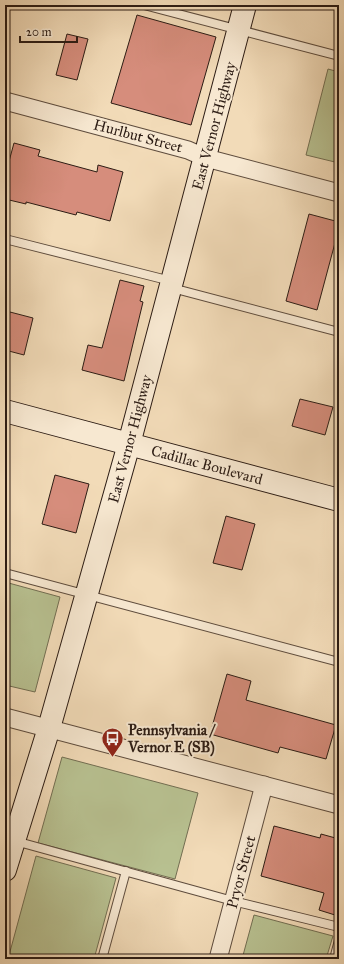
<svg xmlns="http://www.w3.org/2000/svg" width="344" height="964" viewBox="0 0 344 964" font-family="'IM FELL Great Primer',serif">
<style>
.green{fill:#b8c191;stroke:#726e52}
.building{fill:#d68d7c;stroke:#2c1c14}
.lines{fill:none;stroke-linecap:round;stroke-linejoin:round}
.lane-casing{stroke:#5e4c3d;stroke-width:10}
.street-casing{stroke:#5e4c3d;stroke-width:19}
.secondary-casing{stroke:#2c1c14;stroke-width:24}
.lane{stroke:#f7e8d1;stroke-width:8}
.street{stroke:#f7e8d1;stroke-width:17}
.secondary{stroke:#f7e8d1;stroke-width:22}
.labels{text-anchor:middle;dominant-baseline:central;stroke-width:4;stroke-linejoin:round;paint-order:stroke}
.street-label{font-size:15px;fill:#2c1c14;stroke:#f7e8d1}
.poi-label{font-size:15px;font-weight:bold;fill:#2c1c14;stroke:#f7e8d1;text-anchor:start}
</style>
<rect width="100%" height="100%" fill="#f2dbb8"/>
<filter id="stains"><feTurbulence type="fractalNoise" baseFrequency=".005" numOctaves="4"/><feColorMatrix values="0 0 0 0 .2 0 0 0 0 .09 0 0 0 0 .02 0 0 0 .5 -.17"/></filter>
<radialGradient id="worn" r=".72"><stop offset=".6" stop-color="#630" stop-opacity="0"/><stop offset="1" stop-color="#630" stop-opacity=".3"/></radialGradient>
<g class="green">
<path d="M328 69 339 72V163L306 155Z"/>
<path d="M5 582 60 597 35 692 5 685Z"/>
<path d="M62 757 198 793 175 879 38 843Z"/>
<path d="M36 856 116 878 94 959H8Z"/>
<path d="M254 915 333 936 326 959H242Z"/>
</g>
<g class="building">
<path d="M137 15 216 37 191 125 111 103Z"/>
<path d="M67 34 88 39 77 80 56 75Z"/>
<path d="M14 143 40 150 38 156 97 172 98 165 123 172 110 221 77 212 76 215 26 202V204L5 199V176Z"/>
<path d="M309 214 339 222V228L317 310 286 301Z"/>
<path d="M120 280 144 286 140 301 143 302 124 381 82 370 88 345 102 348Z"/>
<path d="M10 312 33 318 24 355 5 350V329Z"/>
<path d="M300 399 333 407 325 435 292 426Z"/>
<path d="M55 475 89 484 76 533 42 524Z"/>
<path d="M226 516 255 524 242 570 213 563Z"/>
<path d="M227 674 251 681 246 700 336 725 326 759 280 747 278 753 210 734Z"/>
<path d="M274 826 320 838 321 834 339 839V904L335 915 319 910 324 893 261 876Z"/>
</g>
<g class="lines">
<defs>
<g id="lane">
<path d="M144 5 339 56"/>
<path d="M5 239 171 281"/>
<path d="M172 288 339 332"/>
<path d="M5 573 339 662"/>
<path d="M15 841 233 901 339 927"/>
<path d="M102 959 126 871"/>
<path d="M334 959 339 940"/>
</g>
<g id="street">
<path d="M5 101 188 150 206 158 339 193"/>
<path d="M5 717 339 805"/>
<path d="M218 959 264 785"/>
</g>
<g id="secondary">
<path d="M5 411 339 500"/>
<path d="M5 870 49 728 129 444 245 5"/>
</g>
</defs>
<use href="#lane" class="lane-casing"/>
<use href="#street" class="street-casing"/>
<use href="#secondary" class="secondary-casing"/>
<use href="#lane" class="lane"/>
<use href="#street" class="street"/>
<use href="#secondary" class="secondary"/>
</g>
<defs>
<symbol id="bus-pin" viewBox="-11 -11 22 30"><path d="M0 17L-7.5 6A9.5 9.5 0 1 1 7.5 6Z" fill="#8f2418" stroke="#f7e8d1"/><path d="M-5-6H5V4H4V6H2V4H-2V6H-4V4H-5ZM-3.5-4V0h7V-4ZM-3.5 1.2v1.5H-2V1.2ZM2 1.2v1.5H3.5V1.2Z" fill="#fff"/></symbol>
</defs>
<g fill-rule="evenodd">
<use href="#bus-pin" x="100" y="726" width="25" height="34"/>
</g>
<g class="labels">
<g class="street-label">
<text transform="translate(214 126) rotate(-75)">East Vernor Highway</text>
<text transform="translate(138 136) rotate(15)">Hurlbut Street</text>
<text transform="translate(130 439) rotate(-75)">East Vernor Highway</text>
<text transform="translate(207 465) rotate(15)">Cadillac Boulevard</text>
<text transform="translate(241 872) rotate(-75)">Pryor Street</text>
</g>
<g class="poi-label">
<text x="128" y="730">Pennsylvania /<tspan x="128" dy="17">Vernor E (SB)</tspan></text>
</g>
</g>
<rect width="344" height="964" fill="none" stroke="#f2dbb8" stroke-width="20"/>
<rect x="6" y="6" width="332" height="952" fill="none" stroke="#2c1c14" stroke-width="2"/>
<rect x="10" y="10" width="324" height="944" fill="none" stroke="#2c1c14"/>
<path d="M20 36v6h57v-6" fill="none" stroke="#2c1c14" stroke-width="2"/>
<text x="26" y="36" font-size="12" fill="#2c1c14" stroke="#f7e8d1" stroke-width="3" paint-order="stroke">20 m</text>
<rect width="100%" height="100%" filter="url(#stains)"/>
<rect width="100%" height="100%" fill="url(#worn)"/>
</svg>
